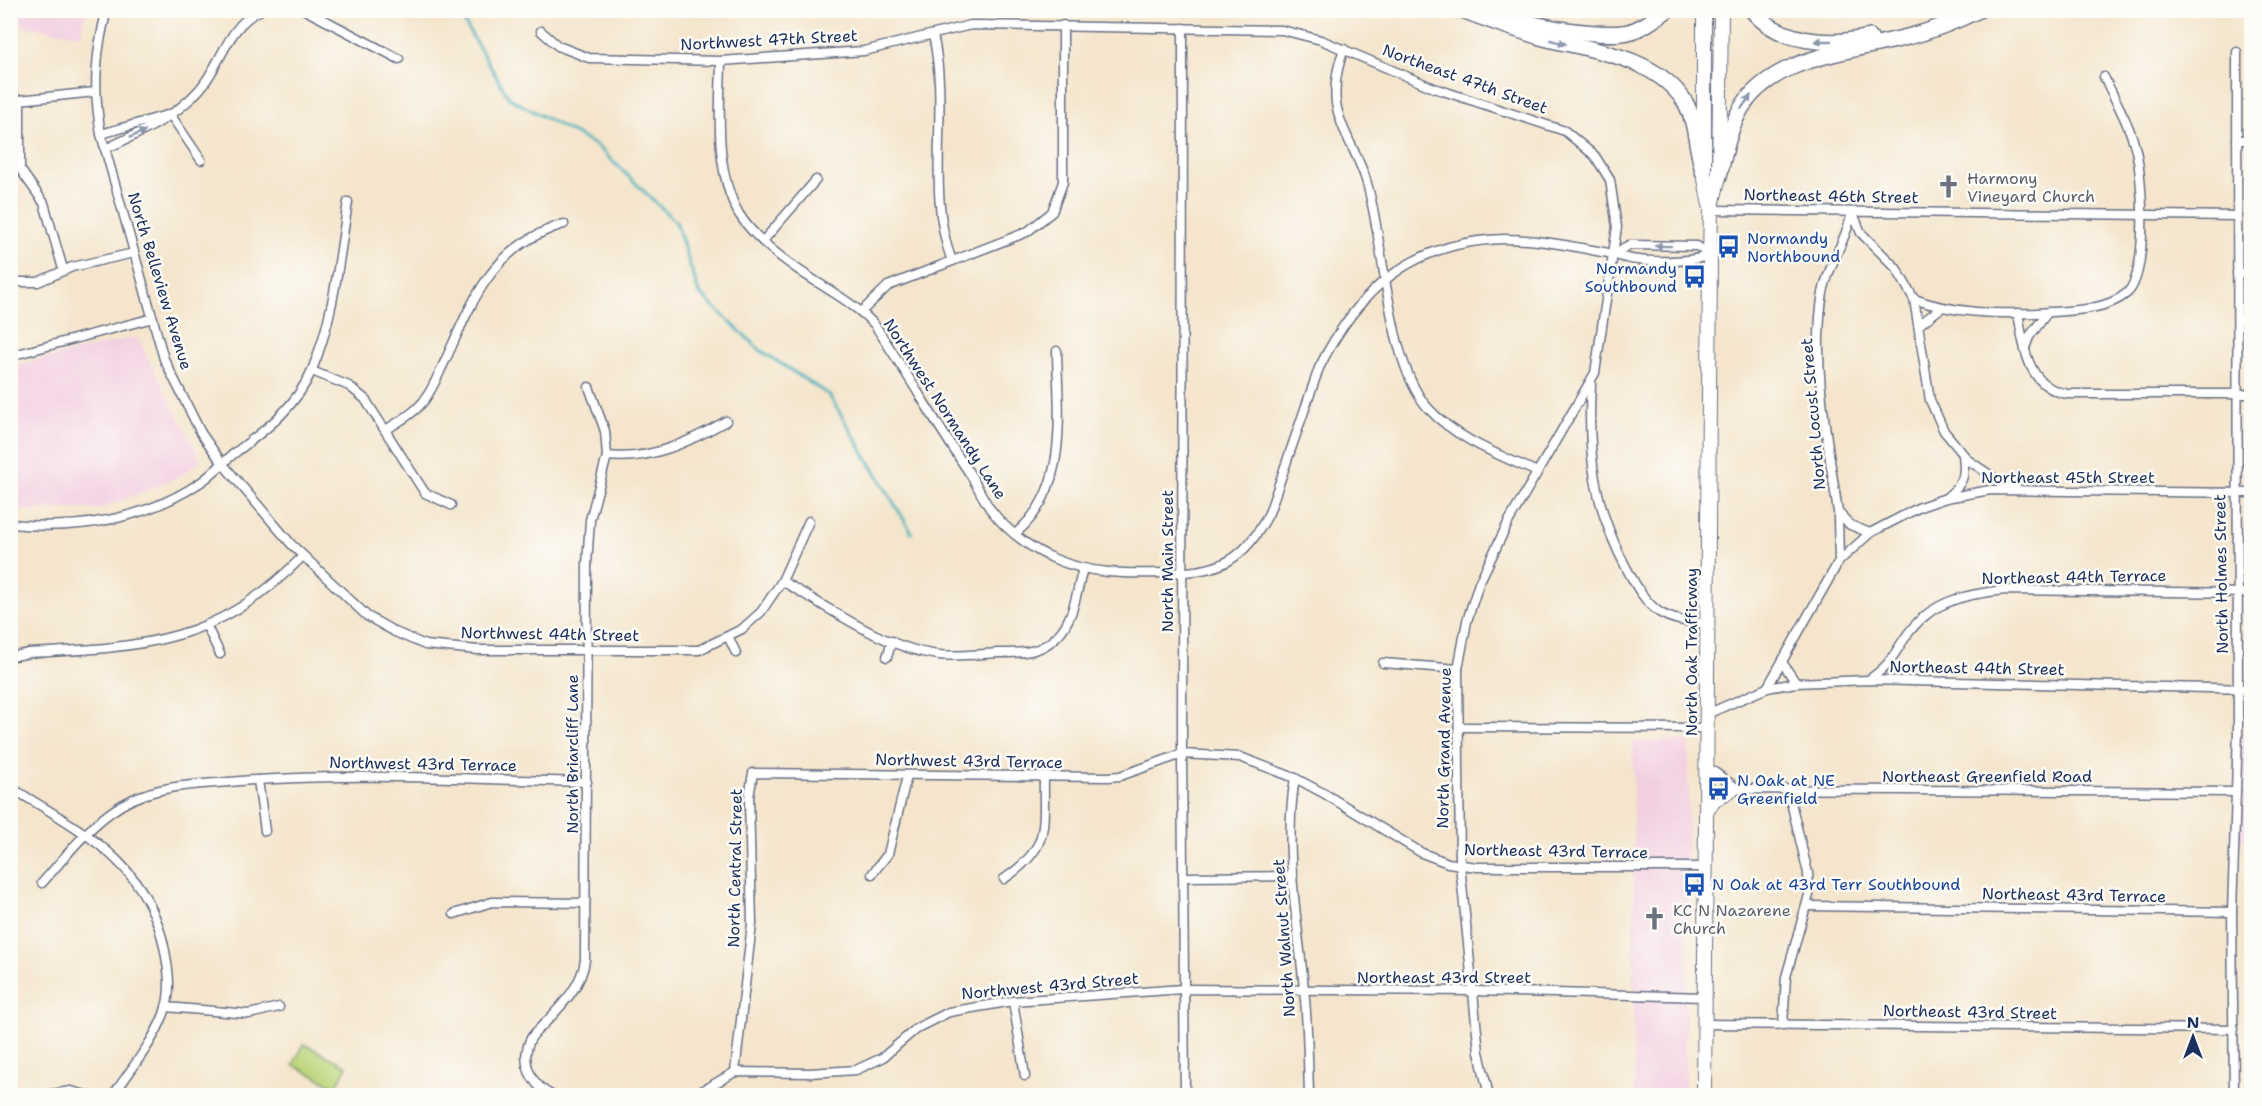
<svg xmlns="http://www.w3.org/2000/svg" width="2262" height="1106" viewBox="0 0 2262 1106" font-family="'Shantell Sans',sans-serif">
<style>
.built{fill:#f2cfe1}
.green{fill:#bcd67b;stroke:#6c826c;stroke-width:1.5}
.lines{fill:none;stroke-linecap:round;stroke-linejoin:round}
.stream{stroke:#3faebb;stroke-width:3}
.minor-casing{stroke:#676f84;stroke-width:11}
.primary-casing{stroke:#676f84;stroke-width:16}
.motorway-casing{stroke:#676f84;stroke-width:18}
.minor{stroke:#fff;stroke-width:8}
.primary{stroke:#fff;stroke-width:14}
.motorway{stroke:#fff;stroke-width:15}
.oneway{fill:#8d97ae}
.labels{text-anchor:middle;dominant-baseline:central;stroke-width:5;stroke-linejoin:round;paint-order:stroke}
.street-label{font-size:16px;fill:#1b2f5e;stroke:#fdfcf7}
.worship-label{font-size:16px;fill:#5b616d;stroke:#fdfcf7;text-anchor:start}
.transit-label{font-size:16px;fill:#164399;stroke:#fdfcf7;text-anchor:start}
</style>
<rect width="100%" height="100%" fill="#fdfcf7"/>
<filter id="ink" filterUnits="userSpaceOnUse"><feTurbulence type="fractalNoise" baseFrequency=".0167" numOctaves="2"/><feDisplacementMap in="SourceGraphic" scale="12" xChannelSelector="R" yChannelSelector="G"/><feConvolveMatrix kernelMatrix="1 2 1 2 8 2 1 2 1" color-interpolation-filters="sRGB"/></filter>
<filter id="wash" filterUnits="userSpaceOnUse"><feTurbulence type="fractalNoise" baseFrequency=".008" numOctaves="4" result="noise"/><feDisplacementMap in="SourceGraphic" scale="24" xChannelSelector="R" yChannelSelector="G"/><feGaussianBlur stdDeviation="1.35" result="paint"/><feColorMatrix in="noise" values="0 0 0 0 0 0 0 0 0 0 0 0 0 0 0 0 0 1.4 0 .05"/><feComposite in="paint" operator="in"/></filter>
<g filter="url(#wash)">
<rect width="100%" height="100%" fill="#f4e5cc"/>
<g class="built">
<path d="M10 11 11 10 86 11 80 35 11 24Z"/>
<path d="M137 337 201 460 177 478 100 509 11 510V366Z"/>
<path d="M2241 733H2251V840H2240Z"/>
<path d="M1633 741H1689L1685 1095H1634Z"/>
</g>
<path class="green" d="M304 1044 347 1066 336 1087 293 1065Z"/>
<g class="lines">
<path class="stream" d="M457 10 509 98 597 146 676 222 699 293 760 350 829 395 912 533"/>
</g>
</g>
<g filter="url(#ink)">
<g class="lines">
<defs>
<g id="minor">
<path d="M107 10C95 53 93 91 101 134L164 359 201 433 222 463 292 545 367 616 395 632 425 645 478 650H699L742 629 761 612 782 581 809 521"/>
<path d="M305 10 399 59"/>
<path d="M1183 28 1182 754 1185 1096"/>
<path d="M541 31 558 46 589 58 721 61 864 51 971 25 1282 30 1321 40 1434 88 1565 131 1595 156 1610 180 1617 227 1595 373 1509 521 1479 583 1467 621 1458 669 1460 865 1479 1052 1489 1096"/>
<path d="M933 35C950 108 925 192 952 261"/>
<path d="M1344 49C1337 67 1334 84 1336 103 1340 129 1358 154 1366 180 1385 241 1386 361 1428 408 1456 439 1500 455 1537 472"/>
<path d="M721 61C720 110 714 170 739 214 752 235 776 254 796 268 822 287 852 301 874 324 907 373 937 425 970 474 977 485 983 499 991 510 1007 531 1031 549 1055 559 1089 574 1127 574 1163 573 1218 572 1243 564 1269 513L1319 368C1358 289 1413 241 1505 239 1541 239 1579 248 1614 254 1636 264 1689 263 1710 255"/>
<path d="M20 100V169L44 203 63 269"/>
<path d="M10 101 95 92"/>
<path d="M170 114 201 160"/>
<path d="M101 134 167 115"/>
<path d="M2237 140H2252"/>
<path d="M105 149C140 133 173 119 199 90 222 64 227 25 261 10"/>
<path d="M1711 210 2238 216"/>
<path d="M1852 212C1846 242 1829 262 1823 293 1811 361 1828 444 1838 512L1850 525 1870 533"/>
<path d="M1853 213 1861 233 1896 268 1914 299 1930 400 1944 431 1968 460 2002 483 2016 488"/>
<path d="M763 241 816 180"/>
<path d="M1614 254 1629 245 1697 246 1710 255"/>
<path d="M2237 273H2252"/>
<path d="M10 282H38L72 267 134 253"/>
<path d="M1914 299C1952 313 1995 314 2035 313 2063 311 2105 312 2127 293 2149 274 2143 175 2135 147 2129 123 2115 100 2104 77"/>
<path d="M862 311 888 286 1027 232 1052 212 1063 182V25"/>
<path d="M2018 313C2024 347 2027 388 2068 394H2252"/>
<path d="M1919 325 1941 308"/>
<path d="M2025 348 2029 337 2048 312"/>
<path d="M10 356 153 318"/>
<path d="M312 371 349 386 365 399 425 493 451 505"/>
<path d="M1591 384C1587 454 1594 509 1628 571 1636 586 1645 602 1659 612 1673 621 1691 622 1708 624"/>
<path d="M387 429C400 421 413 414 423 402 433 389 438 375 445 361 474 298 492 246 564 224"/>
<path d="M607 456C650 461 689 442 726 421"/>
<path d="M1946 498C1963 483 1966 478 1963 455"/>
<path d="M1838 516 1839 561"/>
<path d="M10 524C78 530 145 520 201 482 214 473 224 461 236 452 267 429 296 407 312 370 334 317 339 259 348 202"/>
<path d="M1015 534C1070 489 1058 414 1057 351"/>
<path d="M782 581C828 607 885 649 939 655 958 657 979 654 998 653 1021 653 1040 654 1057 636 1074 620 1077 590 1083 568"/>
<path d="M206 625 220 654"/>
<path d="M729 638 736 653"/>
<path d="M10 657 29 653C144 647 217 644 303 556"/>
<path d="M887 657 892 641"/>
<path d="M1782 662 1796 683"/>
<path d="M1383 663 1458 669"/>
<path d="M1868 680C1893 664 1893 653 1910 631 1934 600 1968 594 2005 590L2252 593"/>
<path d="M1767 688 1839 561 1870 533 1920 507 1946 498 1990 490 2252 493"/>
<path d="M1707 714 1767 688 1796 683 1868 680 2252 689"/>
<path d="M1459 727 1707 728"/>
<path d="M1706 766 1738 789"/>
<path d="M1295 778C1283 847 1298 921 1304 989 1308 1025 1308 1060 1309 1096"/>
<path d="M258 780 265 831"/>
<path d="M10 787C81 831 148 861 165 951 169 973 172 992 164 1014 153 1043 130 1070 113 1096"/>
<path d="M1706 817 1716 802 1738 789 2236 792"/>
<path d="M872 874 888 854 907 776"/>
<path d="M1184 877 1293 876"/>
<path d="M1004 879C1051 847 1043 829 1044 777"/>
<path d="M42 883C69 853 94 818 131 800 162 785 195 785 229 782 347 772 467 779 587 782"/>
<path d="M1807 906 2232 912"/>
<path d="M454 914 492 902 585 903"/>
<path d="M1013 1001 1025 1076"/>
<path d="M166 1007 249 1014 279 1007"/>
<path d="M1705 1024 2234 1029"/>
<path d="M1783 1025 1786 977 1809 895 1808 873 1788 790"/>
<path d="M735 1072 752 924 749 797 753 773 1108 777 1120 776 1182 754 1240 757 1295 778 1325 794 1422 853 1448 863 1477 867H1706"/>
<path d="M10 1095 11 1096"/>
<path d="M39 1096 71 1091 90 1096"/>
<path d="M553 1096C531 1085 519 1062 531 1038 535 1032 542 1026 547 1021 563 1004 582 985 585 960L587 564 590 520 607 456 605 431 589 387"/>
<path d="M693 1096 735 1072 810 1073 856 1070 882 1058 917 1028 949 1012 1013 1001 1183 989 1475 991 1705 997"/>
<path d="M2234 1096 2232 912 2238 731 2237 52"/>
</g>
<g id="primary">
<path d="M1704 10V174L1710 205"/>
<path d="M1704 1096 1710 255 1711 210 1719 176 1721 10"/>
</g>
<g id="motorway">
<path d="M1463 10C1487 20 1512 28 1537 36 1586 50 1651 54 1683 99 1697 119 1696 151 1704 174"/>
<path d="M1501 10C1518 27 1598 36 1622 33 1638 32 1654 19 1667 10"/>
<path d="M1752 10C1780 44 1830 46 1870 37"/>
<path d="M1719 176C1725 152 1729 128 1742 107 1776 54 1855 52 1911 36 1935 30 1956 21 1979 10"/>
</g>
</defs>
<use href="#minor" class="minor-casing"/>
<use href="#primary" class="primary-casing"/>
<use href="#motorway" class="motorway-casing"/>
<use href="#minor" class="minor"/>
<use href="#primary" class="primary"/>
<use href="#motorway" class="motorway"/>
</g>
<defs><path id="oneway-solid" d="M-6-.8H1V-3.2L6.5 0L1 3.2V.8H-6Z" transform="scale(1.5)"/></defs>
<g class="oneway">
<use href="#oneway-solid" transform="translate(1823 41) rotate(-180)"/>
<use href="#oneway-solid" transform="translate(1558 42) rotate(15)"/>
<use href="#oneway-solid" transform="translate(1746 102) rotate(-54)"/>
<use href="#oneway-solid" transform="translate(138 134) rotate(-24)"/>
<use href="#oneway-solid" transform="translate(1663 246) rotate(-179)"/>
</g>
</g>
<defs>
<symbol id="church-bare" viewBox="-9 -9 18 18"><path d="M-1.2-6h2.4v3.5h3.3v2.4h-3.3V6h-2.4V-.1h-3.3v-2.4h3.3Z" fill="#6b7280" stroke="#fdfcf7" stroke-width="2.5" paint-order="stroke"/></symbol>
<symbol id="bus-bare" viewBox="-9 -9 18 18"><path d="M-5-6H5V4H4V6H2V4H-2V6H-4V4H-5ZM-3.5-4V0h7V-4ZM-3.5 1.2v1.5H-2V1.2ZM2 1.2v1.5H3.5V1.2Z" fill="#1a4fb4" stroke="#fdfcf7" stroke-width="2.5" paint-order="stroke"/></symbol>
</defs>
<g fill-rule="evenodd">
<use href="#church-bare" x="1932" y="170" width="33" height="33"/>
<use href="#bus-bare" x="1712" y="230" width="33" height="33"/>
<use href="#bus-bare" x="1678" y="260" width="33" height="33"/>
<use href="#bus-bare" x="1702" y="772" width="33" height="33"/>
<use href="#bus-bare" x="1678" y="868" width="33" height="33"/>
<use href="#church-bare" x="1638" y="902" width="33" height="33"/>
</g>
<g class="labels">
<g class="street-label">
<text transform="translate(769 40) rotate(-3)">Northwest 47th Street</text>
<text transform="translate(1465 79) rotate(20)">Northeast 47th Street</text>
<text transform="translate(1831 196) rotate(1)">Northeast 46th Street</text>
<text transform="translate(160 281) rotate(73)">North Belleview Avenue</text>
<text transform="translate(945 409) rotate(57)">Northwest Normandy Lane</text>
<text transform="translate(1813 414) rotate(-95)">North Locust Street</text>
<text x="2068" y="477">Northeast 45th Street</text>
<text transform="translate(1167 561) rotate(-90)">North Main Street</text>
<text transform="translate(2221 574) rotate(-91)">North Holmes Street</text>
<text transform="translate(2074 577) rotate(-1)">Northeast 44th Terrace</text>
<text transform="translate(550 634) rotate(1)">Northwest 44th Street</text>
<text transform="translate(1691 652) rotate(-90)">North Oak Trafficway</text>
<text transform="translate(1977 668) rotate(1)">Northeast 44th Street</text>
<text transform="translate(1444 748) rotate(-89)">North Grand Avenue</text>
<text transform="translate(572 754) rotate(-90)">North Briarcliff Lane</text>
<text transform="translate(969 761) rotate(1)">Northwest 43rd Terrace</text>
<text transform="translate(423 764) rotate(1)">Northwest 43rd Terrace</text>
<text x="1987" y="776">Northeast Greenfield Road</text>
<text transform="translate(1556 851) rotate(1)">Northeast 43rd Terrace</text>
<text transform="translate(735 868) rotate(-89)">North Central Street</text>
<text transform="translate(2074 895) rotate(1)">Northeast 43rd Terrace</text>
<text transform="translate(1284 938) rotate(-94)">North Walnut Street</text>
<text x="1444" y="977">Northeast 43rd Street</text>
<text transform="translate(1050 986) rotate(-5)">Northwest 43rd Street</text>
<text transform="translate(1970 1012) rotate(1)">Northeast 43rd Street</text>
</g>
<g class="worship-label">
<text x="1967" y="178">Harmony<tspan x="1967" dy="18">Vineyard Church</tspan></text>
<text x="1673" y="910">KC N Nazarene<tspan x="1673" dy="18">Church</tspan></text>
</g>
<g class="transit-label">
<text x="1747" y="238">Normandy<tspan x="1747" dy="18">Northbound</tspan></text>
<text x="1677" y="268" text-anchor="end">Normandy<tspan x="1677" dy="18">Southbound</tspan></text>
<text x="1737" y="780">N Oak at NE<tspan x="1737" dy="18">Greenfield</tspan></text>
<text x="1712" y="884">N Oak at 43rd Terr Southbound</text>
</g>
</g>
<rect width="2262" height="1106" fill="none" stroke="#fdfcf7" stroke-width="36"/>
<g transform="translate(2193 1037)" stroke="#fdfcf7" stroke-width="4.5" paint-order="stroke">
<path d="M0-4.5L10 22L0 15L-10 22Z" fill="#1b2f5e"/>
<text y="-9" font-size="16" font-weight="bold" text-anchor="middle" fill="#1b2f5e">N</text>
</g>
</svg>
